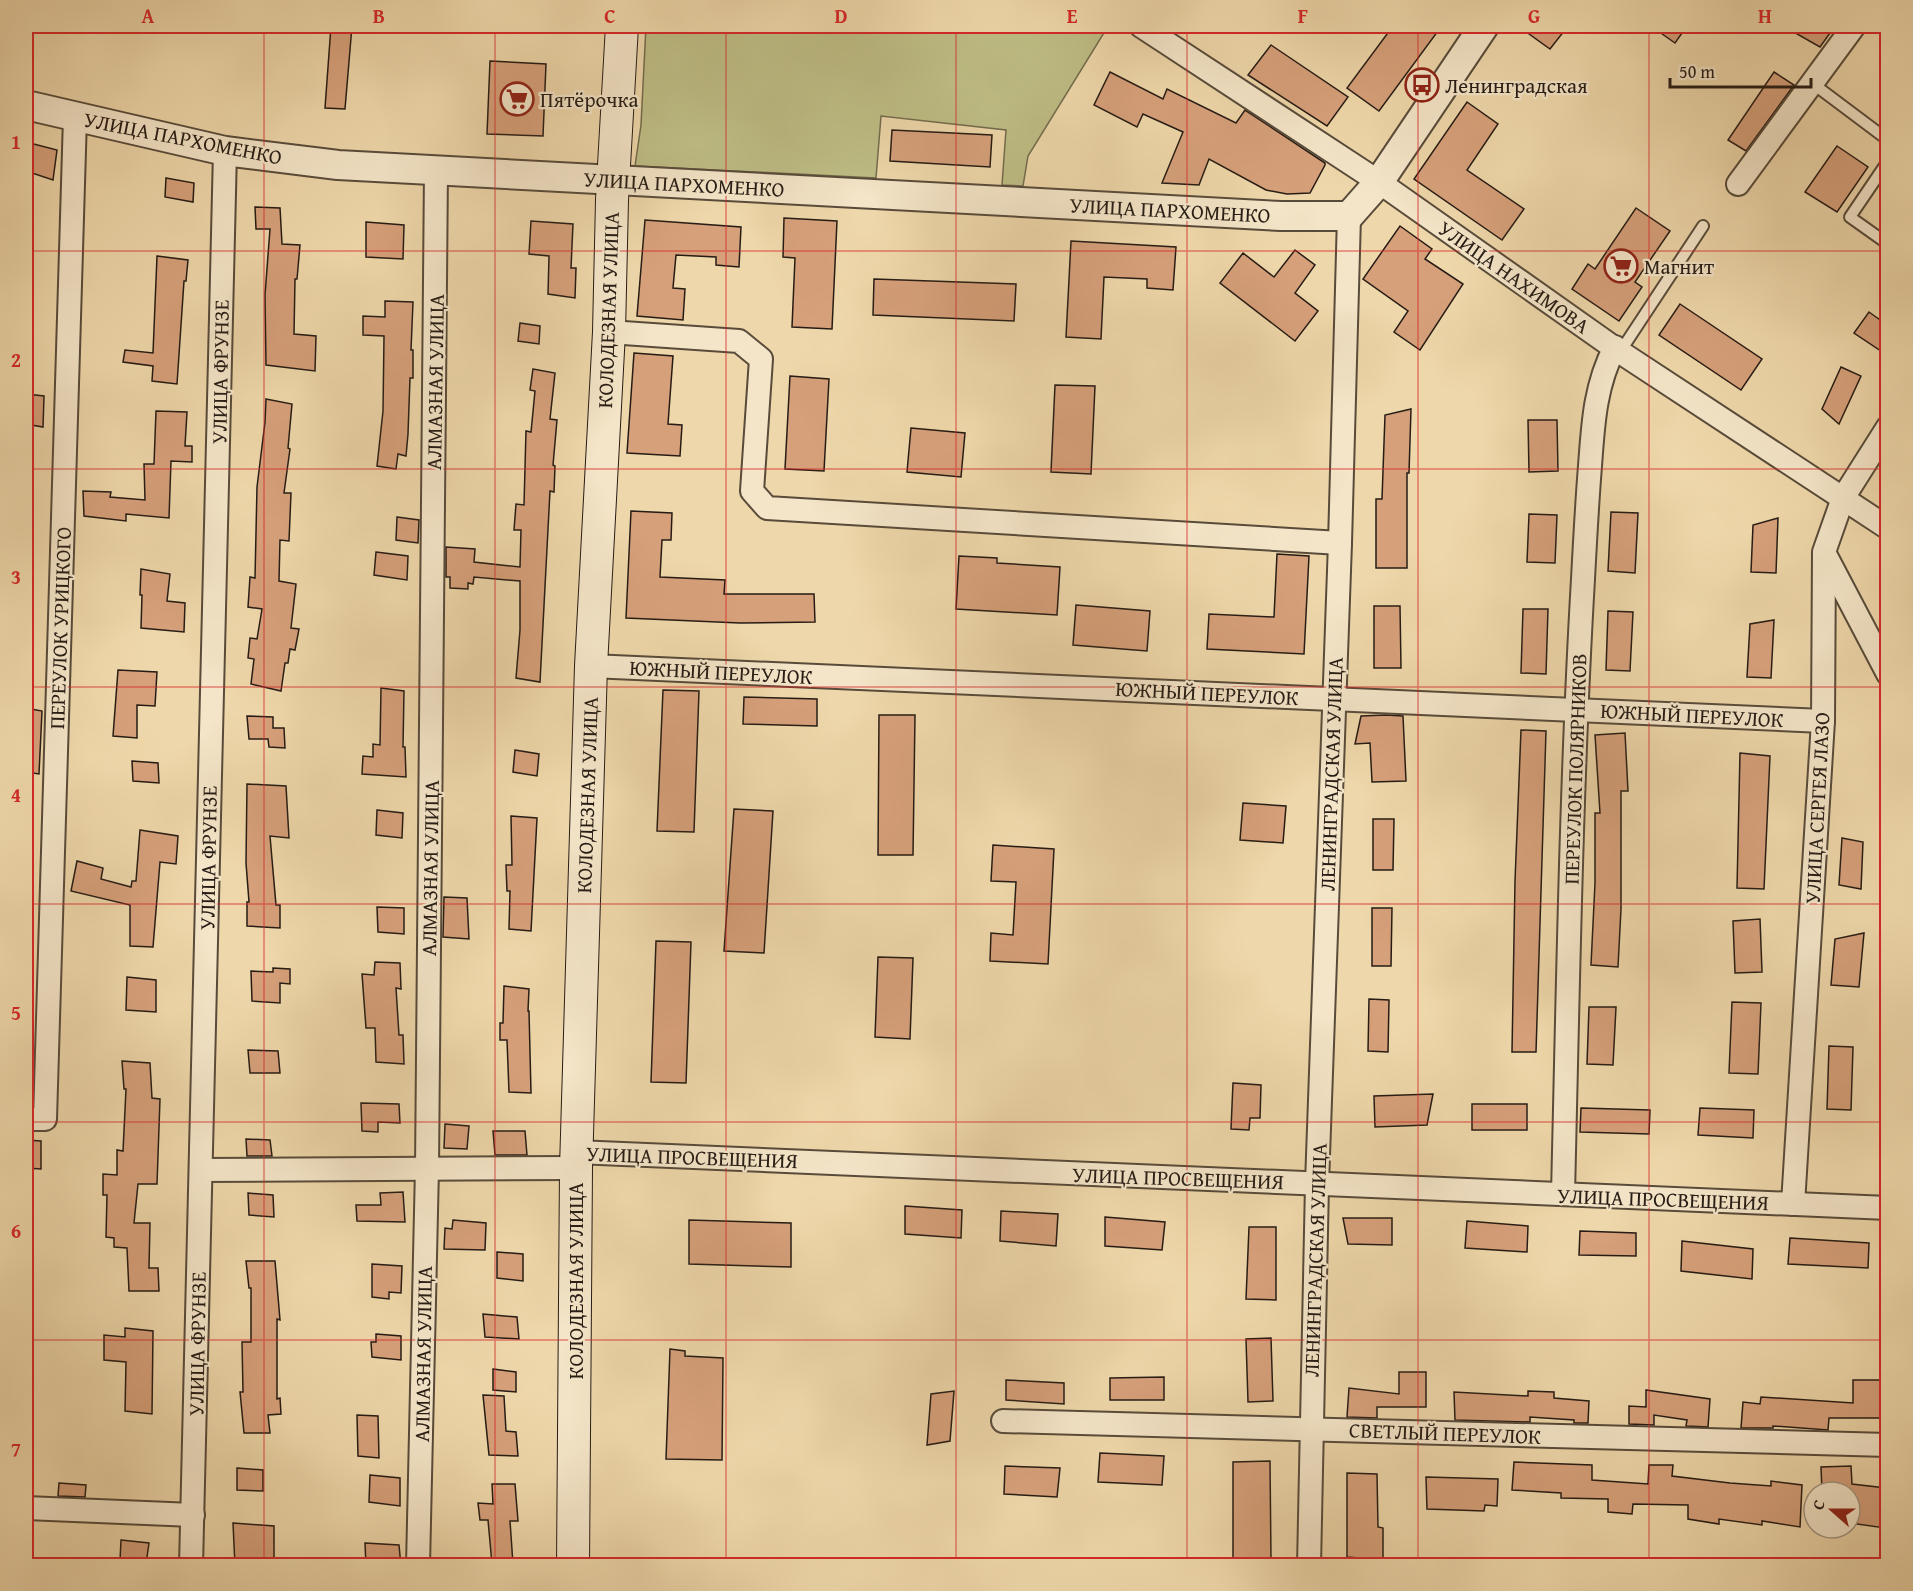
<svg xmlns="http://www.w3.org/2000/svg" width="1913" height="1591" viewBox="0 0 1913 1591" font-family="'Gentium Book Plus',serif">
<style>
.green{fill:#bebd85;stroke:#726c4d;stroke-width:1.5}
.building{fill:#d6a07a;stroke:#261c15;stroke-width:1.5}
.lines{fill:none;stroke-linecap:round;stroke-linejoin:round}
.service-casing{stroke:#584b3a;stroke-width:14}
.minor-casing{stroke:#584b3a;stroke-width:26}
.tertiary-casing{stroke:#584b3a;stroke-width:32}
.secondary-casing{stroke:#261c15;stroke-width:34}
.service{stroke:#f4e5c8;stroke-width:10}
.minor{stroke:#f4e5c8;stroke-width:22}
.tertiary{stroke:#f4e5c8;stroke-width:28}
.secondary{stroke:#f4e5c8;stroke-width:32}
.grid{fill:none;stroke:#d62828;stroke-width:1.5;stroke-opacity:0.55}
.labels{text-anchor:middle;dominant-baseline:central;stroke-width:4.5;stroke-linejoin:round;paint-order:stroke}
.poi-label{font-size:21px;fill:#261c15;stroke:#f4e5c8;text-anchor:start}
.street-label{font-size:21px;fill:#261c15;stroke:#f4e5c8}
.neatline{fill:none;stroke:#d62828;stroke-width:2}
.grid-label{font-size:20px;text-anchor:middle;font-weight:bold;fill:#d62828}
</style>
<rect width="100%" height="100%" fill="#eed7aa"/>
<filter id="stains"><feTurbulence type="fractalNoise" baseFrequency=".00333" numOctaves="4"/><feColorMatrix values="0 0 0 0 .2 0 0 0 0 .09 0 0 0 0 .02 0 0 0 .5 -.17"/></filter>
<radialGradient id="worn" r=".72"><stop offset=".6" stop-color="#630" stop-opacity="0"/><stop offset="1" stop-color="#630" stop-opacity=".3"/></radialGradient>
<path class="green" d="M646 26H1104L1107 28 1028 156 1023 186 1002 185 1006 130 881 116 876 178 635 166 641 125Z"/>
<g class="building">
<path d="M331 26H352L345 109 325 108Z"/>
<path d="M1393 26H1430L1438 31 1379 111 1347 88Z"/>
<path d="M1518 26H1568L1550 49Z"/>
<path d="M1651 26H1687L1675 43Z"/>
<path d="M1783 26H1835L1820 47Z"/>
<path d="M1271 45 1348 97 1327 126 1248 75Z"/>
<path d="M490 61 546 64 543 136 487 134Z"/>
<path d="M1110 72 1163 99 1167 89 1236 123 1245 110 1325 163V165L1310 193 1287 194 1266 190 1209 159 1199 185 1162 183 1183 132 1143 114 1137 127 1094 105Z"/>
<path d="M1774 72 1794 85 1746 151 1728 140Z"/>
<path d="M1467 102 1498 124 1467 170 1524 209 1502 240 1414 179Z"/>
<path d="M892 130 992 135 990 167 890 161Z"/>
<path d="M26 142 57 150 53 180 26 171Z"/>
<path d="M1837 146 1868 167 1837 212 1805 192Z"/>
<path d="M166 178 194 183 193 202 165 197Z"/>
<path d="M255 207 280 208 282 244 300 245 297 279H295L294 334 316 336 315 371 266 365 265 295 270 229H256Z"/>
<path d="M1636 208 1670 231 1635 282 1642 287 1619 321 1572 289 1588 264 1595 269Z"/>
<path d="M784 218 837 221 832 329 792 327 795 258 783 257Z"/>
<path d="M645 220 741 227 739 267 716 265V257L676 255 673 288 685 289 683 320 637 316Z"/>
<path d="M531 221 573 224 571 268H576L575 298 548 294 549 256 529 254Z"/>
<path d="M366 222 404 225 403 259 366 257Z"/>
<path d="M1400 226 1432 249 1425 259 1463 284 1420 350 1394 332 1408 311 1363 279Z"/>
<path d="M1071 241 1176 247 1173 290 1147 288V279L1104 277 1101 339 1066 337Z"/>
<path d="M1295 250 1315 265 1295 293 1318 311 1295 341 1220 283 1243 253 1274 277Z"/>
<path d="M157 256 188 260 186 281H184L177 384 152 381 153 366 123 362 125 350 153 353Z"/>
<path d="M874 279 1016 284 1014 321 873 315Z"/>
<path d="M385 301 413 302 411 350H413V378H410L408 434 406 456 398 454 396 469 377 466 383 411 384 336 363 335V316L385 317Z"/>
<path d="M1680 304 1762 359 1741 390 1659 335Z"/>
<path d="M1869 312 1887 325V355L1854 333Z"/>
<path d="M520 323 540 326 539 344 518 341Z"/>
<path d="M634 353 673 356 668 424 682 425 680 456 627 453Z"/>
<path d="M1841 367 1861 376 1839 424 1822 409Z"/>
<path d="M533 369 555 373 550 419 557 420 553 465 555 466 554 492 550 491 540 682 516 678 520 630V581L474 577 473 584 468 583V589L450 588V577H446V547L475 549 474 562 520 567 521 530H514L516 504 524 505 526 431 531 432 535 391 530 390Z"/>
<path d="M790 376 829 379 824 471 785 469Z"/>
<path d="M1055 385 1095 386 1091 474 1051 472Z"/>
<path d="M26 394 44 396 43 427 26 424Z"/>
<path d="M266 399 292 404 288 448 290 449 284 493H291L289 541 280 540 279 581 296 584 291 628 299 629 295 650 290 649 288 663H285L281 691 251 684 254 659 248 658 250 638 257 639 262 609 248 607 250 577 255 578 257 487 265 422Z"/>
<path d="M1411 409 1409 473H1407V568H1376V499H1382L1385 415Z"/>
<path d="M156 411 187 412 185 446H192V462L171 461 169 518 126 514V521L84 516 83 491 111 492 110 497 145 500 144 464H154Z"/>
<path d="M1528 420H1557L1558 471 1529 472Z"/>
<path d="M911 428 965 433 961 477 907 472Z"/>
<path d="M631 511 672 513 671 540H662L660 577 725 580 724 594H814L815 622 740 623 626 618Z"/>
<path d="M1611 512 1638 513 1635 573 1608 571Z"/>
<path d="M1529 514 1557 515 1555 563 1527 562Z"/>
<path d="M397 517 419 520 418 543 396 540Z"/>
<path d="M1778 518 1776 573 1751 572 1753 525Z"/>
<path d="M376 552 408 556 407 580 374 575Z"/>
<path d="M1277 554 1309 556 1304 654 1207 649 1209 614 1274 617Z"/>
<path d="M959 556 997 558V563L1060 567 1057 615 956 609Z"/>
<path d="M141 569 170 574 167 601 185 603 184 632 141 628 142 595H140Z"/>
<path d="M1076 605 1150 611 1147 651 1073 645Z"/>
<path d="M1374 606H1400L1401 668H1374Z"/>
<path d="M1523 609H1548L1546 674 1521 673Z"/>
<path d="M1608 611 1633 612 1630 671 1606 670Z"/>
<path d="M1774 620 1771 678 1747 677 1750 624Z"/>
<path d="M118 670 157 672 155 706 137 705V738L113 736Z"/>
<path d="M381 688 404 691 403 747H405L406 777 362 774 363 756 373 757V744L380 745Z"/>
<path d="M663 690 699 691 694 832 657 831Z"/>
<path d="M744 697 817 699V726L743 724Z"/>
<path d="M26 708 42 711 39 774 26 772Z"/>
<path d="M879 715H915L913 855H878Z"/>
<path d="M1386 715 1403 716 1406 781 1372 782 1370 743 1355 744 1361 716Z"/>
<path d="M247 716 273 717V728H284L285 748 269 747 268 739H249Z"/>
<path d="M1521 730 1546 731 1536 1052H1512L1515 881Z"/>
<path d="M1625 733 1628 791H1621V909L1618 967 1591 965 1595 883V813H1600L1595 735Z"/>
<path d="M515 750 539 754 537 776 513 772Z"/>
<path d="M1740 753 1770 756 1764 889 1737 888Z"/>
<path d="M132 761 158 763 159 783 133 781Z"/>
<path d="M247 784 286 786 289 838 270 836 276 905H280V928L247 926V902H249L246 863Z"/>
<path d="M1243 803 1286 806 1283 843 1240 840Z"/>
<path d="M734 809 773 811 764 953 724 951Z"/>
<path d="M377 810 403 813 402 838 376 835Z"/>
<path d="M511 816 537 818 531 931 509 929 510 891H507L506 865H512Z"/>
<path d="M1373 819H1394L1393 870H1373Z"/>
<path d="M140 830 178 836 176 864 160 862 153 947 130 946V905L71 891 77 861 103 868 101 879 131 887 132 881H136Z"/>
<path d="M1842 838 1863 842 1861 889 1839 885Z"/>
<path d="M993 845 1054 849 1048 964 990 961 991 933 1013 935 1016 882 991 881Z"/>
<path d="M444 897 467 898 469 939 443 937Z"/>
<path d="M377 907 404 908V934L378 932Z"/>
<path d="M1372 908H1392L1391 966H1372Z"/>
<path d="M1760 919 1762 972 1735 973 1733 921Z"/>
<path d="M1864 933 1859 987 1831 985 1835 939Z"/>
<path d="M656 941 691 942 686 1083 651 1082Z"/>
<path d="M878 957 913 958 910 1039 875 1037Z"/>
<path d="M375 962 400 963 401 989 396 988 399 1035H403L404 1064 376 1062 375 1028H366L362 974 374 975Z"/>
<path d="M273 968 290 969V984L280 983V1003L252 1001 251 971 273 972Z"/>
<path d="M127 977 156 980V1012L126 1010Z"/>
<path d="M504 986 529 989 528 1011H529L531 1093 509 1092 507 1040H500V1023H503Z"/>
<path d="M1369 999 1389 1000 1388 1052 1368 1051Z"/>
<path d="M1732 1002 1761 1003 1758 1074 1729 1073Z"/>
<path d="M1589 1007H1616L1613 1065 1587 1064Z"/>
<path d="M1829 1046 1853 1047 1851 1110 1827 1109Z"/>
<path d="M248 1050 278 1051 280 1073H250Z"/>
<path d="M122 1061 150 1063 152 1098 160 1099 157 1184H138L134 1223H150L149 1268H158L159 1291H129L127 1248 114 1247V1238L106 1237 107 1195H103V1174L117 1175V1150L123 1151 126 1089H124Z"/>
<path d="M1233 1083 1261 1085 1260 1118H1250L1249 1130 1231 1129Z"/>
<path d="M1433 1094 1427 1125 1375 1127 1374 1096Z"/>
<path d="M361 1103 399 1104 400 1123 378 1122V1132L362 1131Z"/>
<rect x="1472" y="1104" width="55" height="26"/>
<path d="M1581 1108 1650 1110 1649 1134 1580 1132Z"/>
<path d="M1700 1108 1754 1110 1753 1138 1698 1135Z"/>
<path d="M445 1124 469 1126 467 1149 444 1148Z"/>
<path d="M493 1131H525L527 1155H495Z"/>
<path d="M246 1139 270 1140 272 1156H247Z"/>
<path d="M26 1140 41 1141V1169L26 1168Z"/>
<path d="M403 1192 405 1222 357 1221 356 1205H381L380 1193Z"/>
<path d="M248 1193 273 1195 274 1217 249 1215Z"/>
<path d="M905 1206 962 1210 961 1238 905 1234Z"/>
<path d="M1001 1211 1058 1214 1056 1246 1000 1241Z"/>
<path d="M1105 1217 1165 1222 1162 1250 1105 1246Z"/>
<path d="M1343 1218H1392V1245L1348 1244Z"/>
<path d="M453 1220 486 1223 485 1250 444 1249 445 1228 452 1229Z"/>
<path d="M689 1220 791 1223V1267L689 1264Z"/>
<path d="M1467 1221 1528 1226 1527 1252 1465 1248Z"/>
<path d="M1249 1227H1276V1300L1246 1299Z"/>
<path d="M1580 1231 1636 1233V1256L1579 1255Z"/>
<path d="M1790 1238 1869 1243 1868 1268 1788 1264Z"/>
<path d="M1682 1241 1753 1249 1752 1279 1681 1271Z"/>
<path d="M497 1252 523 1254V1281L497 1278Z"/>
<path d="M246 1261H275L280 1320 277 1319V1399L280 1398 281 1414 268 1415 270 1433H244L240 1392H243L242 1342H251V1288H249Z"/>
<path d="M372 1264 402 1266 401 1293 389 1292V1299L372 1297Z"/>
<path d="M483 1314 517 1317 519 1339 485 1337Z"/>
<path d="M125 1328 153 1331 152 1414 125 1411 126 1362 104 1360V1335L125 1337Z"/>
<path d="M376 1334 401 1336V1360L372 1357 371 1342H376Z"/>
<path d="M1271 1338 1273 1401 1248 1402 1246 1339Z"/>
<path d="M670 1349 685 1351V1356L723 1358 722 1460 666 1459Z"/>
<path d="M493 1369 516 1372V1392L493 1390Z"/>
<path d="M1399 1372H1426V1407H1377V1418L1347 1417 1349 1388 1399 1394Z"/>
<path d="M1164 1377V1400H1110V1378Z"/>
<path d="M1006 1380 1064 1383V1404L1006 1400Z"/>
<path d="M1853 1380H1886L1887 1418H1829L1828 1430 1773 1426V1428H1741L1743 1402 1760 1404 1761 1397 1853 1403Z"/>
<path d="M1646 1390 1710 1399 1708 1427 1686 1426 1687 1420 1654 1415V1425L1629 1424V1406L1646 1407Z"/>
<path d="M954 1391 950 1441 927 1445 931 1394Z"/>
<path d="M1528 1391 1554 1392V1398L1589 1401 1588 1423H1574V1420L1530 1417V1422L1455 1420 1454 1392 1528 1396Z"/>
<path d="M483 1395 504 1396 506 1431 516 1432 518 1456 489 1455Z"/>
<path d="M357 1415 378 1416 379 1458 358 1456Z"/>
<path d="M1100 1453 1164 1456 1162 1485 1098 1482Z"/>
<path d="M1270 1461 1271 1560H1233V1462Z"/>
<path d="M1514 1462 1592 1465V1480L1648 1484 1649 1465H1673L1672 1476 1730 1483 1771 1486V1481L1802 1485 1800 1527 1762 1521V1525L1719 1519V1524L1688 1519V1505L1633 1504 1632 1514 1608 1512V1499L1561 1498V1493L1512 1490Z"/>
<path d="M1005 1466 1060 1468 1057 1497 1004 1494Z"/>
<path d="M1851 1466 1852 1484 1886 1488 1885 1528 1850 1523V1492H1822L1821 1467Z"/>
<path d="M237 1468 263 1470V1491L237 1490Z"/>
<path d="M1347 1473 1377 1474 1378 1527 1383 1528V1560L1347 1557Z"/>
<path d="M370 1475 400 1478V1506L369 1502Z"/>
<path d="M1426 1477 1498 1479 1497 1506 1485 1505 1484 1511 1427 1509Z"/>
<path d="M59 1483 86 1485 85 1497 58 1496Z"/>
<path d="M492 1484H515L518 1521H510L513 1564H492L488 1520H480L478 1503 493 1504Z"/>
<path d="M233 1523 274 1526V1566H235Z"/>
<path d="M121 1540 149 1543 146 1564 120 1561Z"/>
<path d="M365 1543 399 1545 401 1566H366Z"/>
</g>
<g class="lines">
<defs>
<g id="service">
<path d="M1812 83 1888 140"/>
<path d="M1888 161 1850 217 1888 244"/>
<path d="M1620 352 1703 226"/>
</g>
<g id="minor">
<path d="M1141 26 1379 182 1620 352 1888 528"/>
<path d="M1738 184 1854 26"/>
<path d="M609 332 739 341 761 359 752 491 767 508 1340 543"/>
<path d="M1826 556 1888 674"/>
<path d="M591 666 1823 721"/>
<path d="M26 1119H45L75 117"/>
<path d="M576 1152 1888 1208"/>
<path d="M201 1170 576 1168"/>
<path d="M1563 1194C1568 989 1571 784 1583 579 1585 541 1587 503 1590 466 1593 424 1595 385 1615 347"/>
<path d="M1793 1204 1823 721 1824 552 1843 498 1888 427"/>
<path d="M1003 1421 1888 1445"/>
<path d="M26 1508 193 1515"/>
<path d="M191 1566 225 151"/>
<path d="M418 1566 427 1168 436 170"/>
<path d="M1309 1566 1317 1184 1340 543 1349 216"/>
</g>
<path id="tertiary" d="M26 105 225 151 338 165 1021 202 1281 216H1349L1379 182 1484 26"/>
<path id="secondary" d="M573 1566 576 1168 591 666 609 332 612 200 622 26"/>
</defs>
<use href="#service" class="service-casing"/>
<use href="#minor" class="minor-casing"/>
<use href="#tertiary" class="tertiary-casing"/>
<use href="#secondary" class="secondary-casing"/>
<use href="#service" class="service"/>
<use href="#minor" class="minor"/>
<use href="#tertiary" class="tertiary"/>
<use href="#secondary" class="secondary"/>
</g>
<path class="grid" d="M264 26V1566M495 26V1566M726 26V1566M956 26V1566M1187 26V1566M1418 26V1566M1649 26V1566M26 251H1888M26 469H1888M26 687H1888M26 904H1888M26 1122H1888M26 1340H1888"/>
<defs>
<symbol id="bus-ring" viewBox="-11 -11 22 22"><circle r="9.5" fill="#f4e5c8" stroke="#8f2418" stroke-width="1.5"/><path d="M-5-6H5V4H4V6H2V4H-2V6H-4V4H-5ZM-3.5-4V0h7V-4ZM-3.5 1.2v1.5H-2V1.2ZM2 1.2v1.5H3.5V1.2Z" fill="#8f2418"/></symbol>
<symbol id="supermarket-ring" viewBox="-11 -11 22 22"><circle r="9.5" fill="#f4e5c8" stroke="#8f2418" stroke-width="1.5"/><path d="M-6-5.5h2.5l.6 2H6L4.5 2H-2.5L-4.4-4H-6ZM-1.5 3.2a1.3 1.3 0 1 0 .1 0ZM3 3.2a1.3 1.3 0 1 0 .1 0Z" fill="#8f2418"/></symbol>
</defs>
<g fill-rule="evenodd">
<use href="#bus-ring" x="1403" y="66" width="38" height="38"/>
<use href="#supermarket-ring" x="498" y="80" width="38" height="38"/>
<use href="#supermarket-ring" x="1602" y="247" width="38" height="38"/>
</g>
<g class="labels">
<g class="poi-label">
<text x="1445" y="85">Ленинградская</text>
<text x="540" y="99">Пятёрочка</text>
<text x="1644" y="266">Магнит</text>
</g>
<g class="street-label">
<text transform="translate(183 138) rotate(11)">УЛИЦА ПАРХОМЕНКО</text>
<text transform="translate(684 184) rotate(3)">УЛИЦА ПАРХОМЕНКО</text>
<text transform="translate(1170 210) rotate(3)">УЛИЦА ПАРХОМЕНКО</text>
<text transform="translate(1514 277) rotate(35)">УЛИЦА НАХИМОВА</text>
<text transform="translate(608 310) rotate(-88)">КОЛОДЕЗНАЯ УЛИЦА</text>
<text transform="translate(220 372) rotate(-89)">УЛИЦА ФРУНЗЕ</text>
<text transform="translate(435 382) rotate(-89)">АЛМАЗНАЯ УЛИЦА</text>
<text transform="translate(60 628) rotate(-88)">ПЕРЕУЛОК УРИЦКОГО</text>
<text transform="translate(721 672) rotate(3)">ЮЖНЫЙ ПЕРЕУЛОК</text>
<text transform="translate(1207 693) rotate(3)">ЮЖНЫЙ ПЕРЕУЛОК</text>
<text transform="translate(1692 715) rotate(3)">ЮЖНЫЙ ПЕРЕУЛОК</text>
<text transform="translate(1575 769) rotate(-88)">ПЕРЕУЛОК ПОЛЯРНИКОВ</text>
<text transform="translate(1331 774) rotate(-88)">ЛЕНИНГРАДСКАЯ УЛИЦА</text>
<text transform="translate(587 795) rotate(-88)">КОЛОДЕЗНАЯ УЛИЦА</text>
<text transform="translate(1817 808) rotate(-87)">УЛИЦА СЕРГЕЯ ЛАЗО</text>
<text transform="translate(208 858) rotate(-89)">УЛИЦА ФРУНЗЕ</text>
<text transform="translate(430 868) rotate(-89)">АЛМАЗНАЯ УЛИЦА</text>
<text transform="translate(692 1157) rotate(2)">УЛИЦА ПРОСВЕЩЕНИЯ</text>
<text transform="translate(1178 1178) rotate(2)">УЛИЦА ПРОСВЕЩЕНИЯ</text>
<text transform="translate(1663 1199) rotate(2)">УЛИЦА ПРОСВЕЩЕНИЯ</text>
<text transform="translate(1315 1260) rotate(-88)">ЛЕНИНГРАДСКАЯ УЛИЦА</text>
<text transform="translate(575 1281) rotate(-90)">КОЛОДЕЗНАЯ УЛИЦА</text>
<text transform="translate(197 1344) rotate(-89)">УЛИЦА ФРУНЗЕ</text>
<text transform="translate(423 1354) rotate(-89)">АЛМАЗНАЯ УЛИЦА</text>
<text transform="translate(1445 1433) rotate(2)">СВЕТЛЫЙ ПЕРЕУЛОК</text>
</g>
</g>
<rect width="1913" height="1591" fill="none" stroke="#eed7aa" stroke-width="66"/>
<g transform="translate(1832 1510) rotate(291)"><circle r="28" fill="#f4e5c8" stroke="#a29580" stroke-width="1.5"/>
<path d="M0-4.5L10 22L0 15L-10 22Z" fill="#8f2418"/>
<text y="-9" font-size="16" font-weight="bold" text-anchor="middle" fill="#261c15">С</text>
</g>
<path d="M1670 78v9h141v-9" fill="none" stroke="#261c15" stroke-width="3"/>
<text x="1679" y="78" font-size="18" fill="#261c15" stroke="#f4e5c8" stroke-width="4.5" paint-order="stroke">50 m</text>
<rect x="33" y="33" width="1847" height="1525" class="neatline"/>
<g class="grid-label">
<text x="148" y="23">A</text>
<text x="379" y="23">B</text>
<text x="610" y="23">C</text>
<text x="841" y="23">D</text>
<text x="1072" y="23">E</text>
<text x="1303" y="23">F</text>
<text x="1534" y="23">G</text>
<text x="1765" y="23">H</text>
<text x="16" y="149">1</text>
<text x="16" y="367">2</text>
<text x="16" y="584">3</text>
<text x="16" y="802">4</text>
<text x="16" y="1020">5</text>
<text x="16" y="1238">6</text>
<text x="16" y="1456">7</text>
</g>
<rect width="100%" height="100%" filter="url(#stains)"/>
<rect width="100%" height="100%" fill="url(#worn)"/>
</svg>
